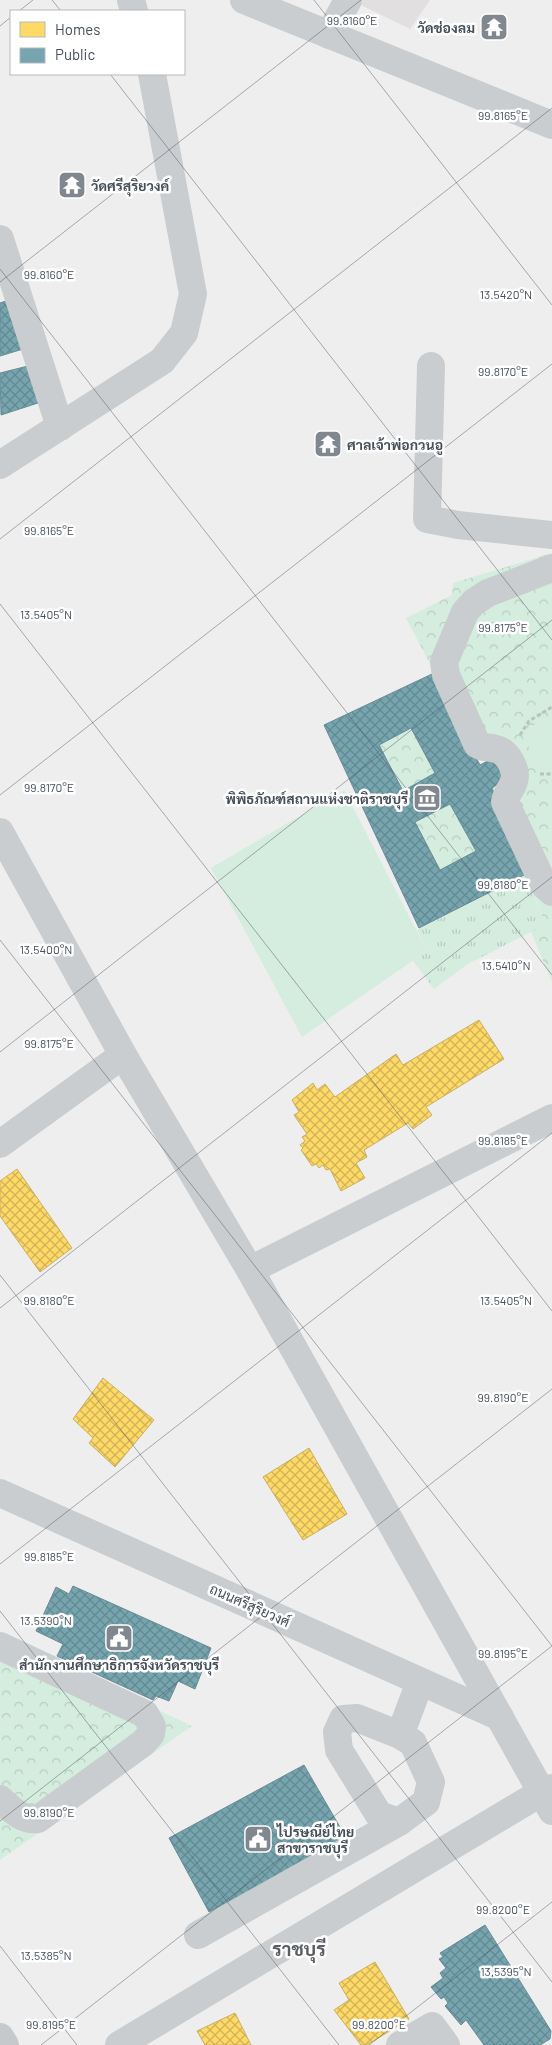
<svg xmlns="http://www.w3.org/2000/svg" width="552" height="2045" viewBox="0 0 552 2045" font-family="Barlow,Sarabun,sans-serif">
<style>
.education{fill:#e1dfe0}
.grass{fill:url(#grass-tufts)}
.forest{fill:url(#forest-crowns)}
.garden{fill:#d4edde}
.homes{fill:url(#homes-cross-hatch);stroke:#c8b062}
.public{fill:url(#public-cross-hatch);stroke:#688c96;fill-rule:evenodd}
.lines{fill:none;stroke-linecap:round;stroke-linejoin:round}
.path{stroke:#b8c3bf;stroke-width:3;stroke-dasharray:4 2.5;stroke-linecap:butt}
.minor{stroke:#cacdcf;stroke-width:28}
.major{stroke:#c6c9cc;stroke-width:28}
.ticks{fill:none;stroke:#46505a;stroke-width:1;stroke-opacity:0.45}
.labels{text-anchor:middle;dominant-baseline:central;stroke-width:5;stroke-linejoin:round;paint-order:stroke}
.poi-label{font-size:14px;font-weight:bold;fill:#46505a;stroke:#fff;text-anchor:start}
.street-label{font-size:14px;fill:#46505a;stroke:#fff}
.district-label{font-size:19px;font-weight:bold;fill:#5a5e62;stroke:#fff}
.ticks-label{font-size:12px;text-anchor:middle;fill:#46505a;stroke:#fff;stroke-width:5;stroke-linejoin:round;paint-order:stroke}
</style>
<defs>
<pattern id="grass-tufts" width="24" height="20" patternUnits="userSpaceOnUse" patternTransform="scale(1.25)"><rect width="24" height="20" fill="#d4edde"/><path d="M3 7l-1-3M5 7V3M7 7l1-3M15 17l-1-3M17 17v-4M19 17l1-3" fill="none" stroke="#b7cdc1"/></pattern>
<pattern id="forest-crowns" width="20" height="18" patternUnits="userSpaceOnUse" patternTransform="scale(1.25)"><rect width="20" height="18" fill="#d4edde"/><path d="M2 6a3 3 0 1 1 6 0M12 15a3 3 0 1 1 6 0" fill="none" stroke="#b7cdc1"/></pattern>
<pattern id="homes-cross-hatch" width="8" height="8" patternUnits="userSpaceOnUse" patternTransform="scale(1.25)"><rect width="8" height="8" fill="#ffd966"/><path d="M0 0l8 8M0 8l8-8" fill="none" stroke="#d0b257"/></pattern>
<pattern id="public-cross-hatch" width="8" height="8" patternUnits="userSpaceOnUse" patternTransform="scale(1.25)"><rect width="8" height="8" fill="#76a5af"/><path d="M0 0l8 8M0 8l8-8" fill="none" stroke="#638991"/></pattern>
</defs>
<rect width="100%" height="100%" fill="#efeeee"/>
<path class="education" d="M351 0H430L410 29Z"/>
<path class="grass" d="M525 875 545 923 531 932 468 964 434 989 413 961 427 951 417 930Z"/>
<g class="forest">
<path d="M552 553V982L531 932 545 923 492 788 510 777 496 750 481 761 406 618 452 595 453 583Z"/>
<path d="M411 728 435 773 403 791 379 745Z"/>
<path d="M450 804 476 851 440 870 415 822Z"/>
<path d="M0 1635 192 1726 0 1860Z"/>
</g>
<g class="garden">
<path d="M552 714V765C532 765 519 740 535 724 539 720 547 717 552 714Z"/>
<path d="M344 790 427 951 302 1037 211 868Z"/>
</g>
<g class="homes">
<path d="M479 1020 504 1059 426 1107 432 1115 413 1129 408 1123 364 1150 367 1157 356 1163 365 1178 341 1191 330 1169 326 1170 323 1165 319 1168 316 1164 312 1166 301 1150 303 1148 300 1145 305 1141 302 1137 307 1134 294 1115 299 1112 292 1100 313 1083 317 1090 325 1084 335 1097 396 1054 403 1065Z"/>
<path d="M17 1169 72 1248 40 1272 0 1216V1181Z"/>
<path d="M103 1378 154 1420 115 1467 89 1443 93 1438 73 1419Z"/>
<path d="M309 1448 347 1514 303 1540 263 1477Z"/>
<path d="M375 1962 409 2019 367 2045H361L334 2010 349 2000 339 1983Z"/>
<path d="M235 2013 251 2045H205L197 2031Z"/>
</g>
<g class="public">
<path d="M9 300 23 349 0 356V303Z"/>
<path d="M28 366 41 402 1 415 0 373Z"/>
<path d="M432 674 480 765 495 757 507 778 492 788 530 872 419 928 324 725ZM411 728 435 773 403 791 379 745ZM450 804 476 851 440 870 415 822Z"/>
<path d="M73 1586 211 1648 195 1689 178 1681 169 1701 156 1696 153 1700 57 1656 63 1644 36 1631 56 1587 69 1594Z"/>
<path d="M304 1765 348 1841 209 1912 169 1838Z"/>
<path d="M485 1925 551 2031 550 2039 540 2045H484L466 2020 461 2025 445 2006 448 2003 444 1997 441 1999 431 1987 443 1978 440 1973 446 1968 439 1959 443 1957 440 1953Z"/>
</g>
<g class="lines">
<g class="path">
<path d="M520 735 529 721 552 707"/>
<path d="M540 774H552"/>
</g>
<g class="minor">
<path d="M131 0 134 11"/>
<path d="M244 0 552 125"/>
<path d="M329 35 348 0"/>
<path d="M0 239 60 427"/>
<path d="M431 366 427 519 458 525 552 535"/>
<path d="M0 465 162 361 184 333 193 294 152 74"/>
<path d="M552 568 488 593 474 602 465 612 444 662 446 675 477 744C483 748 489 747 496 749 507 751 518 770 514 781 512 789 506 793 505 802L544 885 552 892"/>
<path d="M0 832 123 1055 250 1270 552 1811"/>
<path d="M0 1144 123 1055"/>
<path d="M250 1270 552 1118"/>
<path d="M0 1493 500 1717"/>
<path d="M0 1646 145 1714 152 1726 151 1734 143 1743 38 1819C22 1821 11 1809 0 1799"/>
<path d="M400 1735 357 1718 343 1719 337 1732 339 1750 379 1815 399 1822 426 1802 431 1782 413 1743 400 1735 420 1682"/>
<path d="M198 1935 399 1822"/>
<path d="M119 2045 542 1792 552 1788"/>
<path d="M400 2045 432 2026 446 2045"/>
</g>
<path class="major" d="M0 2037 5 2045"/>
</g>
<path class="ticks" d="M52 0 61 11M314 0 552 305M19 11 33 0M0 26 11 17M110 74 552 640M0 269 552 975M0 282 361 0M0 539 552 108M0 604 552 1311M0 795 552 364M0 940 552 1646M0 1052 552 620M0 1275 552 1982M0 1308 552 877M0 1564 552 1133M0 1611 339 2045M0 1821 552 1389M0 1946 77 2045M41 2045 552 1646M369 2045 552 1902"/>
<defs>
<symbol id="temple-square" viewBox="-11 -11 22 22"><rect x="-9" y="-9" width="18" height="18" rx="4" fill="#81878e" stroke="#fff"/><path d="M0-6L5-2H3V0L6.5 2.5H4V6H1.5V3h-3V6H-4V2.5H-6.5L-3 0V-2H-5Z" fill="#fff"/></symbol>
<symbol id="museum-square" viewBox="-11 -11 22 22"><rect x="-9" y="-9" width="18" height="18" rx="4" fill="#81878e" stroke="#fff"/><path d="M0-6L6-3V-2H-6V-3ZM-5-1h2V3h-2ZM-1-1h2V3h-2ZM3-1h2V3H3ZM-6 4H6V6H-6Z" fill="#fff"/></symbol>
<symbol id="civic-square" viewBox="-11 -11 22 22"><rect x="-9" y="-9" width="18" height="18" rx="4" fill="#81878e" stroke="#fff"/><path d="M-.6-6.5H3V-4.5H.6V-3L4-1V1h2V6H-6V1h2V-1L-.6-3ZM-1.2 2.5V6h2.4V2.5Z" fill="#fff"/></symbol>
</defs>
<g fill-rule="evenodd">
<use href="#temple-square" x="478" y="11" width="32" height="32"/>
<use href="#temple-square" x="56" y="169" width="32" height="32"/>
<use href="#temple-square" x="312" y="428" width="32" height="32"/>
<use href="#museum-square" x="411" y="782" width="32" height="32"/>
<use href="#civic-square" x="103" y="1622" width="32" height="32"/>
<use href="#civic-square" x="242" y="1823" width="32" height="32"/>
</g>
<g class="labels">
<g class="poi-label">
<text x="475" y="27" text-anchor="end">วัดช่องลม</text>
<text x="91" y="185">วัดศรีสุริยวงค์</text>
<text x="347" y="444">ศาลเจ้าพ่อกวนอู</text>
<text x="408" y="798" text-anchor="end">พิพิธภัณฑ์สถานแห่งชาติราชบุรี</text>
<text x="119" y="1664" text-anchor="middle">สำนักงานศึกษาธิการจังหวัดราชบุรี</text>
<text x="277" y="1831">ไปรษณีย์ไทย<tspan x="277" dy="16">สาขาราชบุรี</tspan></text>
</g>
<g class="street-label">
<text transform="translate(250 1605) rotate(24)">ถนนศรีสุริยวงศ์</text>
</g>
<g class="district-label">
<text x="299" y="1948">ราชบุรี</text>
</g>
</g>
<g class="ticks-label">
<text x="352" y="25">99.8160°E</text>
<text x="503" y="120">99.8165°E</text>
<text x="49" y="279">99.8160°E</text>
<text x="506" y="299">13.5420°N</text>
<text x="503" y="376">99.8170°E</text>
<text x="49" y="535">99.8165°E</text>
<text x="46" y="619">13.5405°N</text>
<text x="503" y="632">99.8175°E</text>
<text x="49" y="792">99.8170°E</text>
<text x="503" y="889">99.8180°E</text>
<text x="46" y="954">13.5400°N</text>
<text x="506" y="970">13.5410°N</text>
<text x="49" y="1048">99.8175°E</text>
<text x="503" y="1145">99.8185°E</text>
<text x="49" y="1305">99.8180°E</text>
<text x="506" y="1305">13.5405°N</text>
<text x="503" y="1402">99.8190°E</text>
<text x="49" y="1561">99.8185°E</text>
<text x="46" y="1625">13.5390°N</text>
<text x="503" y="1658">99.8195°E</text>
<text x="49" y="1817">99.8190°E</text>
<text x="503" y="1914">99.8200°E</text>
<text x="46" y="1960">13.5385°N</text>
<text x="506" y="1976">13.5395°N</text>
<text x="51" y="2029">99.8195°E</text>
<text x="379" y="2029">99.8200°E</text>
</g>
<rect x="10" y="10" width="175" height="65" fill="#ffffff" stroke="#b5b9bd"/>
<rect x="20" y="22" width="25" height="15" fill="#ffd966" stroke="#b5b9bd"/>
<text x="55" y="35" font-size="15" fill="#46505a">Homes</text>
<rect x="20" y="48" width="25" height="15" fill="#76a5af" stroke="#b5b9bd"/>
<text x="55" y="60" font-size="15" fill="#46505a">Public</text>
</svg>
